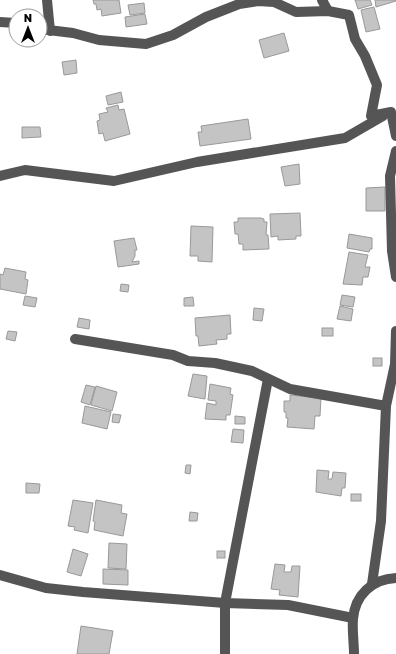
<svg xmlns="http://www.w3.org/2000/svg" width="396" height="654" viewBox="0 0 396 654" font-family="'Golos Text',sans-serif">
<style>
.building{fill:#c4c4c4;stroke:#999}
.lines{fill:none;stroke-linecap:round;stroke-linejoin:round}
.minor{stroke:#555;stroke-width:10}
</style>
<rect width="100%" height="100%" fill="#fff"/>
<g class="building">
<path d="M93 0H119L121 13 102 16 101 9 97 10 96 4H94Z"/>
<path d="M355 0H370L372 5 358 9Z"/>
<path d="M375 0H396V1L376 7Z"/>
<path d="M144 3 145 13 130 15 128 5Z"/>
<path d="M374 7 380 29 366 32 361 10Z"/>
<path d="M145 14 147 24 126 27 125 17Z"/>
<path d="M284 33 289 51 264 58 259 40Z"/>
<path d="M76 60 77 73 64 75 62 62Z"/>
<path d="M121 92 123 102 108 105 106 96Z"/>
<path d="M118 105 119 110 124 109 130 134 105 141 103 133 99 134 97 121 100 120 99 114 108 112 106 108Z"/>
<path d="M248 119 251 139 200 146 198 132H202L201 126Z"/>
<path d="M22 127H40L41 137 22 138Z"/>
<path d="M299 164 300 184 285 186 281 167Z"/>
<path d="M385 187V211H366V188Z"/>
<path d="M300 213 301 236H296V239L278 240V236L271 237 270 214Z"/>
<path d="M238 218H261L264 219V222H267L266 235H268L269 249 243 250V244H239L238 234H235L234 222H238Z"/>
<path d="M191 226 213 227 212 262 198 261V256H190Z"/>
<path d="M349 234 372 238V249H370L369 252 347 248Z"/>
<path d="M134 238 137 250H135V256L132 262 139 261V264L118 267 114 241Z"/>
<path d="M349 252 368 255 365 267H370L368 277H363L362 285 343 284Z"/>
<path d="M5 268 26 272 25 279 28 280 26 294 0 289V274L3 275Z"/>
<path d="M121 284 129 285 128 292 120 291Z"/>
<path d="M342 295 355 297 353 307 340 305Z"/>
<path d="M25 296 37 298 35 307 23 305Z"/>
<path d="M193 297 194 306H184V298Z"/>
<path d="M340 306 353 309 351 321 337 319Z"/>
<path d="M254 308 264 309 262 321 253 320Z"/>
<path d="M230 315 231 334H227V339L216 340 217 344 199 346 198 336H196L195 318Z"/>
<path d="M79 318 90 320 89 329 77 327Z"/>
<rect x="322" y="328" width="11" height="8"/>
<path d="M8 331 17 332 15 341 6 339Z"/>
<rect x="373" y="358" width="9" height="8"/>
<path d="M193 374 207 376 205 399 188 396Z"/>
<path d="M210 384 231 388 230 394 233 395 230 415H226V420L205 419 207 403 216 405V401L208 400Z"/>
<path d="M86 385 95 387 90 405 81 402Z"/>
<path d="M96 386 117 392 112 411 91 405Z"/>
<path d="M290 395 321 398 320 416H315L314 429 287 427 288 418H286V412H284V401H290Z"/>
<path d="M85 406 111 412 107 429 82 423Z"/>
<path d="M113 414 121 415 119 423 112 422Z"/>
<path d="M235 416 245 417V424H235Z"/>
<path d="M233 429 244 430 243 443 231 442Z"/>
<path d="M186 465H191L190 474 185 473Z"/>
<path d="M317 470 329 471 328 479H332L333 472 346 473 345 488H342L341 496 316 492Z"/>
<path d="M26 483 40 484 39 493H26Z"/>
<rect x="351" y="494" width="10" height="7"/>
<path d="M73 500 93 503 88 533 74 530 75 527 68 526Z"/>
<path d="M96 500 122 505 121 513 127 514 123 536 94 530 95 522 93 521Z"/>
<path d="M190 512 198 513 197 521H189Z"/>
<path d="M109 543 127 544 126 569 108 568Z"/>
<path d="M73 549 88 554 81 576 67 572Z"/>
<rect x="217" y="551" width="8" height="7"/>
<path d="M275 564 285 565 284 572H291L292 566H300L298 597 279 595 280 590 271 589Z"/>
<path d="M103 569 128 570V585L103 584Z"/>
<path d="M81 626 113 631 109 654H77Z"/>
</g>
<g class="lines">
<g class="minor">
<path d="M47 0 50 31"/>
<path d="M322 0 328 11"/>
<path d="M0 22 16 23"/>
<path d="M40 29 73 33 99 40 146 44 173 35 206 17 239 4 258 1 274 2 296 12 328 11 349 15 355 39 365 56 377 85 371 116 391 112 396 136"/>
<path d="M396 151 390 176 392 251 396 277"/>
<path d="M0 176 25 170 114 181 197 162 345 138 383 116"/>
<path d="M75 339 173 355 188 361 215 363 252 371 290 389 386 406"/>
<path d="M0 575 46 588 83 592 225 603 288 605 353 618"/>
<path d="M372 584 381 521 386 406 395 364 396 331"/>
<path d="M225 654V603L268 379"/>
<path d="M354 654C354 643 352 630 353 619 355 595 372 579 396 578"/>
</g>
</g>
<g transform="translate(28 28)"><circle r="19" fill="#ffffff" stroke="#999999"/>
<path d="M0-3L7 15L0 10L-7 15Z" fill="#000000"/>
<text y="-6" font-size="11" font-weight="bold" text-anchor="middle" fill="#000000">N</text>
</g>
</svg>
